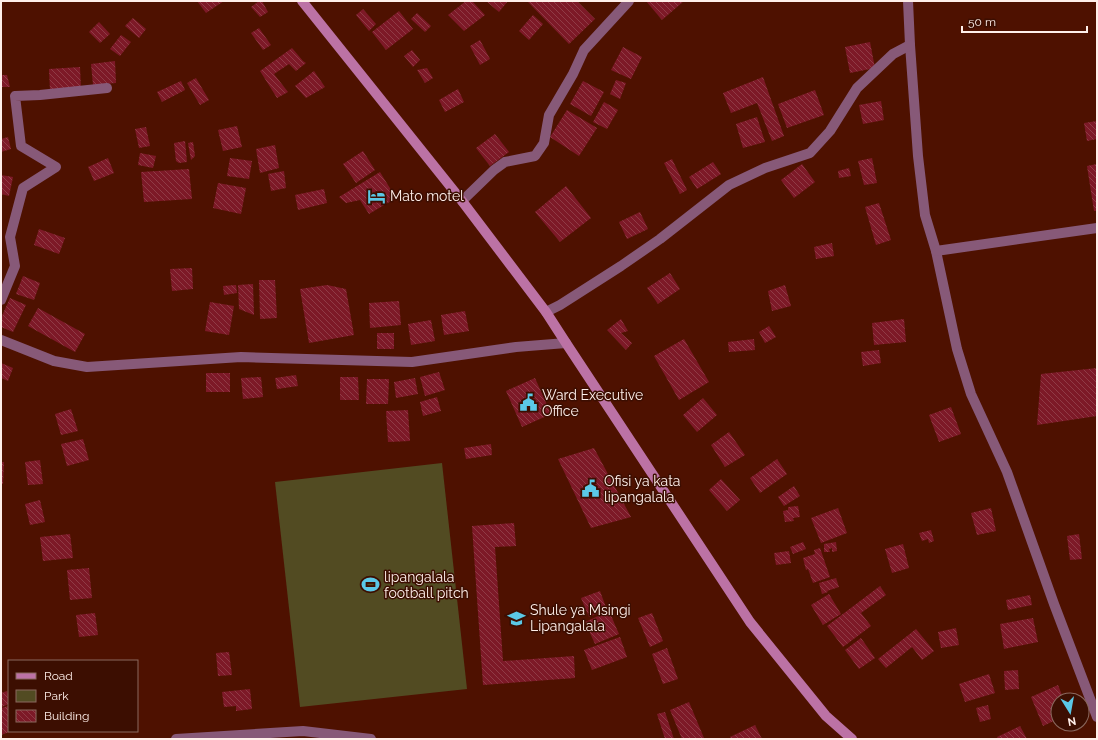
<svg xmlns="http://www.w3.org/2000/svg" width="1098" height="740" viewBox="0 0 1098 740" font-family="Raleway,sans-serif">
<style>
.green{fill:#524b22}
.building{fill:url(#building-back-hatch)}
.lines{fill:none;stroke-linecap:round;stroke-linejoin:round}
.minor{stroke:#875978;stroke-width:10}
.secondary{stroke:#bc72a5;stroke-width:10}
.labels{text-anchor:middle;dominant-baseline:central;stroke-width:3;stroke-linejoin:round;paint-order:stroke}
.poi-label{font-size:14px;fill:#ffefea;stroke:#3c0e01;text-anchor:start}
</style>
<defs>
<pattern id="building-back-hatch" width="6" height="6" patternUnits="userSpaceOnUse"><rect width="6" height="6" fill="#7d1927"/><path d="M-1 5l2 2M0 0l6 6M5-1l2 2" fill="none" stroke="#903b46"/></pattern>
</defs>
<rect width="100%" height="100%" fill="#4e1100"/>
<path class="green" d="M442 463 467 689 300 707 275 482Z"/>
<g class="building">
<path d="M197 1H224L206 13Z"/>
<path d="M259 1H262L268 12 260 17 251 7Z"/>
<path d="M466 1H472L485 15 464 31 448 15Z"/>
<path d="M486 1H508L499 12Z"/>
<path d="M529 1H577L595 19 569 44 528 2Z"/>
<path d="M646 1H684L662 20Z"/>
<path d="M363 9 376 24 369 31 356 15Z"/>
<path d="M399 11 413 29 386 50 372 32Z"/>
<path d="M417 13 431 26 425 32 411 19Z"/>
<path d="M533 15 543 24 529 40 519 31Z"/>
<path d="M133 18 146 29 139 38 125 26Z"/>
<path d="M99 22 110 34 100 43 89 32Z"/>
<path d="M259 28 271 45 263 50 251 33Z"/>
<path d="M121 35 131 42 120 56 110 49Z"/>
<path d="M480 40 490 59 480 65 470 46Z"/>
<path d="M870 42 875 68 850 73 845 47Z"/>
<path d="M623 47 642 57 631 79 611 70Z"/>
<path d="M292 48 303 61 306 63 296 71 289 64 274 74 288 92 277 98 260 71Z"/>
<path d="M412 50 420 60 413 67 404 56Z"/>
<path d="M115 61 116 83 93 85 91 64Z"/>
<path d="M80 67 81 89 50 91 49 69Z"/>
<path d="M427 68 433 78 425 83 417 70Z"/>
<path d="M314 71 325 87 306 98 295 86Z"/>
<path d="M1 75H7L10 87H1Z"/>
<path d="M763 77 784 136 772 141 757 103 731 113 723 93Z"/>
<path d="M196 78 209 100 200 105 187 83Z"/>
<path d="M616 80 626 83 620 99 610 94Z"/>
<path d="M181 81 185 90 162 102 157 92Z"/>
<path d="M583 81 604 92 591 116 570 104Z"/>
<path d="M458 89 464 102 445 112 439 100Z"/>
<path d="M815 90 824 115 787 128 778 104Z"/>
<path d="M881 101 884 120 863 124 859 105Z"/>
<path d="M604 102 618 110 607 129 593 122Z"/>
<path d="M567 110 597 128 579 156 550 137Z"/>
<path d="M757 117 765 142 743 148 736 124Z"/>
<path d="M1097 121V139L1087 141 1084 123Z"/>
<path d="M237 126 242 147 223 151 218 130Z"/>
<path d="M146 127 150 146 139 148 135 129Z"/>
<path d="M495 134 509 152 490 166 476 148Z"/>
<path d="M8 137 11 149 1 152V139Z"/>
<path d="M185 141 187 162 179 163 176 161 174 143Z"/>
<path d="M193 142 195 156 191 160 188 143Z"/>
<path d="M275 145 279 168 260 173 256 149Z"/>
<path d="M363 151 375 170 356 183 343 164Z"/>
<path d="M140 153 156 156 153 168 138 165Z"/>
<path d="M108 158 114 173 94 181 88 167Z"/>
<path d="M230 158 252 161 249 179 227 176Z"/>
<path d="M872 158 877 183 864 185 858 161Z"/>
<path d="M672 159 687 190 680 194 664 163Z"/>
<path d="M713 162 721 174 697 189 689 177Z"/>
<path d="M802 164 815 182 794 198 781 180Z"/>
<path d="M1097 164V211H1094L1087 166Z"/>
<path d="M849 168 851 176 839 178 838 171Z"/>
<path d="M189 169 192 199 144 202 141 172Z"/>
<path d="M284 171 286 188 271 191 268 174Z"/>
<path d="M380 172 396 198 369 214 360 200 346 203 339 197Z"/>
<path d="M1 175 13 177 9 196 1 194Z"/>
<path d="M218 183 246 188 241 214 213 208Z"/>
<path d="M566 186 591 218 560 242 535 212Z"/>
<path d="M324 189 327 203 298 210 295 195Z"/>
<path d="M879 203 891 240 876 245 865 207Z"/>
<path d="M640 212 648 229 627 239 619 222Z"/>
<path d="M39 229 65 238 59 254 34 245Z"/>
<path d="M832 243 834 256 816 259 814 247Z"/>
<path d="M192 268 193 289 172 291 170 269Z"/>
<path d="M670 273 680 289 658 304 647 288Z"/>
<path d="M23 276 40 283 34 300 16 294Z"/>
<path d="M259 280H275L277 318 260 319Z"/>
<path d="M253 284 254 315 239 309 238 285Z"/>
<path d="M236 285 237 293 224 295 223 286Z"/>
<path d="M327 285 346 289 354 335 309 343 300 289Z"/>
<path d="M785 285 791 306 772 311 768 291Z"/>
<path d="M10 298 26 305 13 332 1 327V318Z"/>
<path d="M399 301 401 325 370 328 369 303Z"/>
<path d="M210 302 234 306 229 335 205 331Z"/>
<path d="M38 308 85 334 75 352 28 326Z"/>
<path d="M465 311 469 331 444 335 441 315Z"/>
<path d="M621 319 628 331 621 333 632 343 626 350 607 330Z"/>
<path d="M904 319 906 342 874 345 872 323Z"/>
<path d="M431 320 435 341 411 345 408 324Z"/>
<path d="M769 326 776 337 765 343 759 332Z"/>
<rect x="377" y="333" width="17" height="16"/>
<path d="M684 339 709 382 679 400 654 356Z"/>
<path d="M754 339 755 350 729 352 728 342Z"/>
<path d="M879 350 881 363 863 366 861 352Z"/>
<path d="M1 363 13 368 8 381 1 378Z"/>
<path d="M1097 368V416L1037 425 1041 374Z"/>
<path d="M439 372 445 390 425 396 420 377Z"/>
<rect x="206" y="373" width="24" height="19"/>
<path d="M296 375 298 386 277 389 275 378Z"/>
<path d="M261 377 263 397 243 399 241 378Z"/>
<path d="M340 377H358L359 400H340Z"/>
<path d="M415 378 418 394 396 398 394 382Z"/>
<path d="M535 378 551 414 522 427 506 391Z"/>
<path d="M367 379H389L388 404H366Z"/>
<path d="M437 397 441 411 423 416 420 402Z"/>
<path d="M703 398 717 415 697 432 683 415Z"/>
<path d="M951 407 961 434 939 442 929 415Z"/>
<path d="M71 409 78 431 61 435 55 414Z"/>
<path d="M408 410 410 441 388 442 386 411Z"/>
<path d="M729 432 745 455 725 467 711 445Z"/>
<path d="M83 439 89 460 67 466 61 444Z"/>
<path d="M491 444 492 455 466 459 464 448Z"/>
<path d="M594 448 631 517 591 528 558 459Z"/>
<path d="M777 459 787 474 760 493 750 478Z"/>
<path d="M40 460 43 484 28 485 25 462Z"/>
<path d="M1 462H4L3 484H1Z"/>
<path d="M721 479 740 500 727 511 709 490Z"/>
<path d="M794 486 800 496 784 506 778 497Z"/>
<path d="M40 500 45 522 30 525 25 504Z"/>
<path d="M798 506 800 517 793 518 794 521 785 522 783 511 788 510V507Z"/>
<path d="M838 508 847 533 821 543 811 518Z"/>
<path d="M991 508 996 531 977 535 971 513Z"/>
<path d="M514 523 516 546 495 547 503 661 574 656 575 678 483 685 472 526Z"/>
<path d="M931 530 934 541 929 543 928 539 922 541 919 533Z"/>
<path d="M70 534 73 558 43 561 40 537Z"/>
<path d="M1079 534 1082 559 1070 560 1067 536Z"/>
<path d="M803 542 806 549 793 554 790 547Z"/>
<path d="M836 542 837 551 832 552V548L829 549 830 552H824V544Z"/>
<path d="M903 544 909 568 892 573 885 549Z"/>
<path d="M820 548 830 577 813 583 808 569 806 570 803 558 815 554 814 550Z"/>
<path d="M789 551 791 563 776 565 774 553Z"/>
<path d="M89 568 92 598 70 600 67 570Z"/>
<path d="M836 578 839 587 827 591 828 592 822 594 819 583Z"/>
<path d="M880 586 886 595 861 613 871 626 843 647 827 626Z"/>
<path d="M600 591 607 610 589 617 581 598Z"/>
<path d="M829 594 841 614 823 625 811 605Z"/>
<path d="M1030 595 1032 605 1008 610 1006 600Z"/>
<path d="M609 611 619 634 595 644 585 622Z"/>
<path d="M95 613 98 635 79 637 76 615Z"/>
<path d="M652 613 663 641 650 647 638 618Z"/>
<path d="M1033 618 1038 642 1004 649 1000 624Z"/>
<path d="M956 628 959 645 941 648 938 632Z"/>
<path d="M916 629 934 651 922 660 912 647 886 668 878 659Z"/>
<path d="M620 637 627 657 592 670 584 650Z"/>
<path d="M861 638 875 658 859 669 845 650Z"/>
<path d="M667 648 678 679 663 684 652 654Z"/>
<path d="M229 652 232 675 218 676 216 653Z"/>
<path d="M1018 670 1019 689 1005 690 1004 671Z"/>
<path d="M989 674 995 693 965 702 959 684Z"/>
<path d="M1058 685 1064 700H1058V719L1043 726 1031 697Z"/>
<path d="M250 689 252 709 236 711V706L224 707 222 692Z"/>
<path d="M7 691 9 697V704L2 707 1 704V693Z"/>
<path d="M689 702 704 738 702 739H682L670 710Z"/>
<path d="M988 705 991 719 980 722 976 708Z"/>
<path d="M8 706 9 710V731H12L1 735V708Z"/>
<path d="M665 712 674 739H665L657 714Z"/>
<path d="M755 725 762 739H731L730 737Z"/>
<path d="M1020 726 1027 739H998L997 737Z"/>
</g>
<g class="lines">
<g class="minor">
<path d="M908 1 910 45 918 156 925 215 936 251 957 349 971 394 1007 472 1054 604 1097 717"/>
<path d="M462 201 494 170 505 162 535 156 544 143 549 115 573 74 584 50 629 1"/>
<path d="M936 251 1097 228"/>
<path d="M1 300 15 266 10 237 23 188 56 167 21 146 15 96 40 95 107 88"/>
<path d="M546 312 560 305 621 266 660 239 729 185 765 168 810 153 830 131 857 88 893 54 910 45"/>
<path d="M1 340 54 361 87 367 241 357 412 362 516 347 566 343"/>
<path d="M176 739 303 731 371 739"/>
</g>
<path class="secondary" d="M302 1 462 201 546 312 566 343 750 622 826 716 852 739"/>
</g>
<defs>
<symbol id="hotel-bare" viewBox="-9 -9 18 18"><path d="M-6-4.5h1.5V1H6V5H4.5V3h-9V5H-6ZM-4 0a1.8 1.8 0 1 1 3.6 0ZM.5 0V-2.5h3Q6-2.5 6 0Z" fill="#5bc8e6" stroke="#3c0e01" stroke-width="2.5" paint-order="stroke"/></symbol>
<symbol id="civic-bare" viewBox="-9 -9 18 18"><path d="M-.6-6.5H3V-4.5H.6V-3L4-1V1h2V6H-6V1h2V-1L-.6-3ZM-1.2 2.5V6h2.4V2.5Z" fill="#5bc8e6" stroke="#3c0e01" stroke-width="2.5" paint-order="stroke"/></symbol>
<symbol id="stadium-bare" viewBox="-9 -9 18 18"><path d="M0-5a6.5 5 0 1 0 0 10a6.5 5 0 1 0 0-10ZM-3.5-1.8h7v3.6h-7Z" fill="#5bc8e6" stroke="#3c0e01" stroke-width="2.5" paint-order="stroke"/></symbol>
<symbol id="school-bare" viewBox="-9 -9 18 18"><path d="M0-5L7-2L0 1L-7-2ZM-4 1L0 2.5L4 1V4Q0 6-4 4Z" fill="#5bc8e6" stroke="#3c0e01" stroke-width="2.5" paint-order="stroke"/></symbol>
</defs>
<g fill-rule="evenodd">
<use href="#hotel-bare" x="364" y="184" width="25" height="25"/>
<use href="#civic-bare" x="516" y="390" width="25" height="25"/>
<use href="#civic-bare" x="578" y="476" width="25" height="25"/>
<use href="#stadium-bare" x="358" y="572" width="25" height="25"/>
<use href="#school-bare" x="504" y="606" width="25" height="25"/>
</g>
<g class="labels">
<g class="poi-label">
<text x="390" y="196">Mato motel</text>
<text x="542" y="395">Ward Executive<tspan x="542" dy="16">Office</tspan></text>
<text x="604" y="481">Ofisi ya kata<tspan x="604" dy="16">lipangalala</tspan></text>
<text x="384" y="577">lipangalala<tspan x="384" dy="16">football pitch</tspan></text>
<text x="530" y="610">Shule ya Msingi<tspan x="530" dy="16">Lipangalala</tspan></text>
</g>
</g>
<rect width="1098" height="740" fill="none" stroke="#ffefea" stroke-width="4"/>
<rect x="8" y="660" width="130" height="72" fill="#3c0e01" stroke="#8a685e"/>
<rect x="16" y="673" width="20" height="6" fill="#bc72a5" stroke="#8a685e"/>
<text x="44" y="680" font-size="12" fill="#ffefea">Road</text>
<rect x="16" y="690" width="20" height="12" fill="#524b22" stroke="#8a685e"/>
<text x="44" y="700" font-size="12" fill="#ffefea">Park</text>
<rect x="16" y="710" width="20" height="12" fill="url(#building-back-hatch)" stroke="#8a685e"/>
<text x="44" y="720" font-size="12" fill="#ffefea">Building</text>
<g transform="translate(1070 712) rotate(169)"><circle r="19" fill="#3c0e01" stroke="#8a685e"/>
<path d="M0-3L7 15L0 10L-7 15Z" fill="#5bc8e6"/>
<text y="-6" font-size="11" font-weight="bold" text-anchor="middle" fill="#ffefea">N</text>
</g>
<path d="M962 26v6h125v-6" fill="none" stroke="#ffefea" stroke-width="2"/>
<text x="968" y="26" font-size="12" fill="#ffefea" stroke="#3c0e01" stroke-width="3" paint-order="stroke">50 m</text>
</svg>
